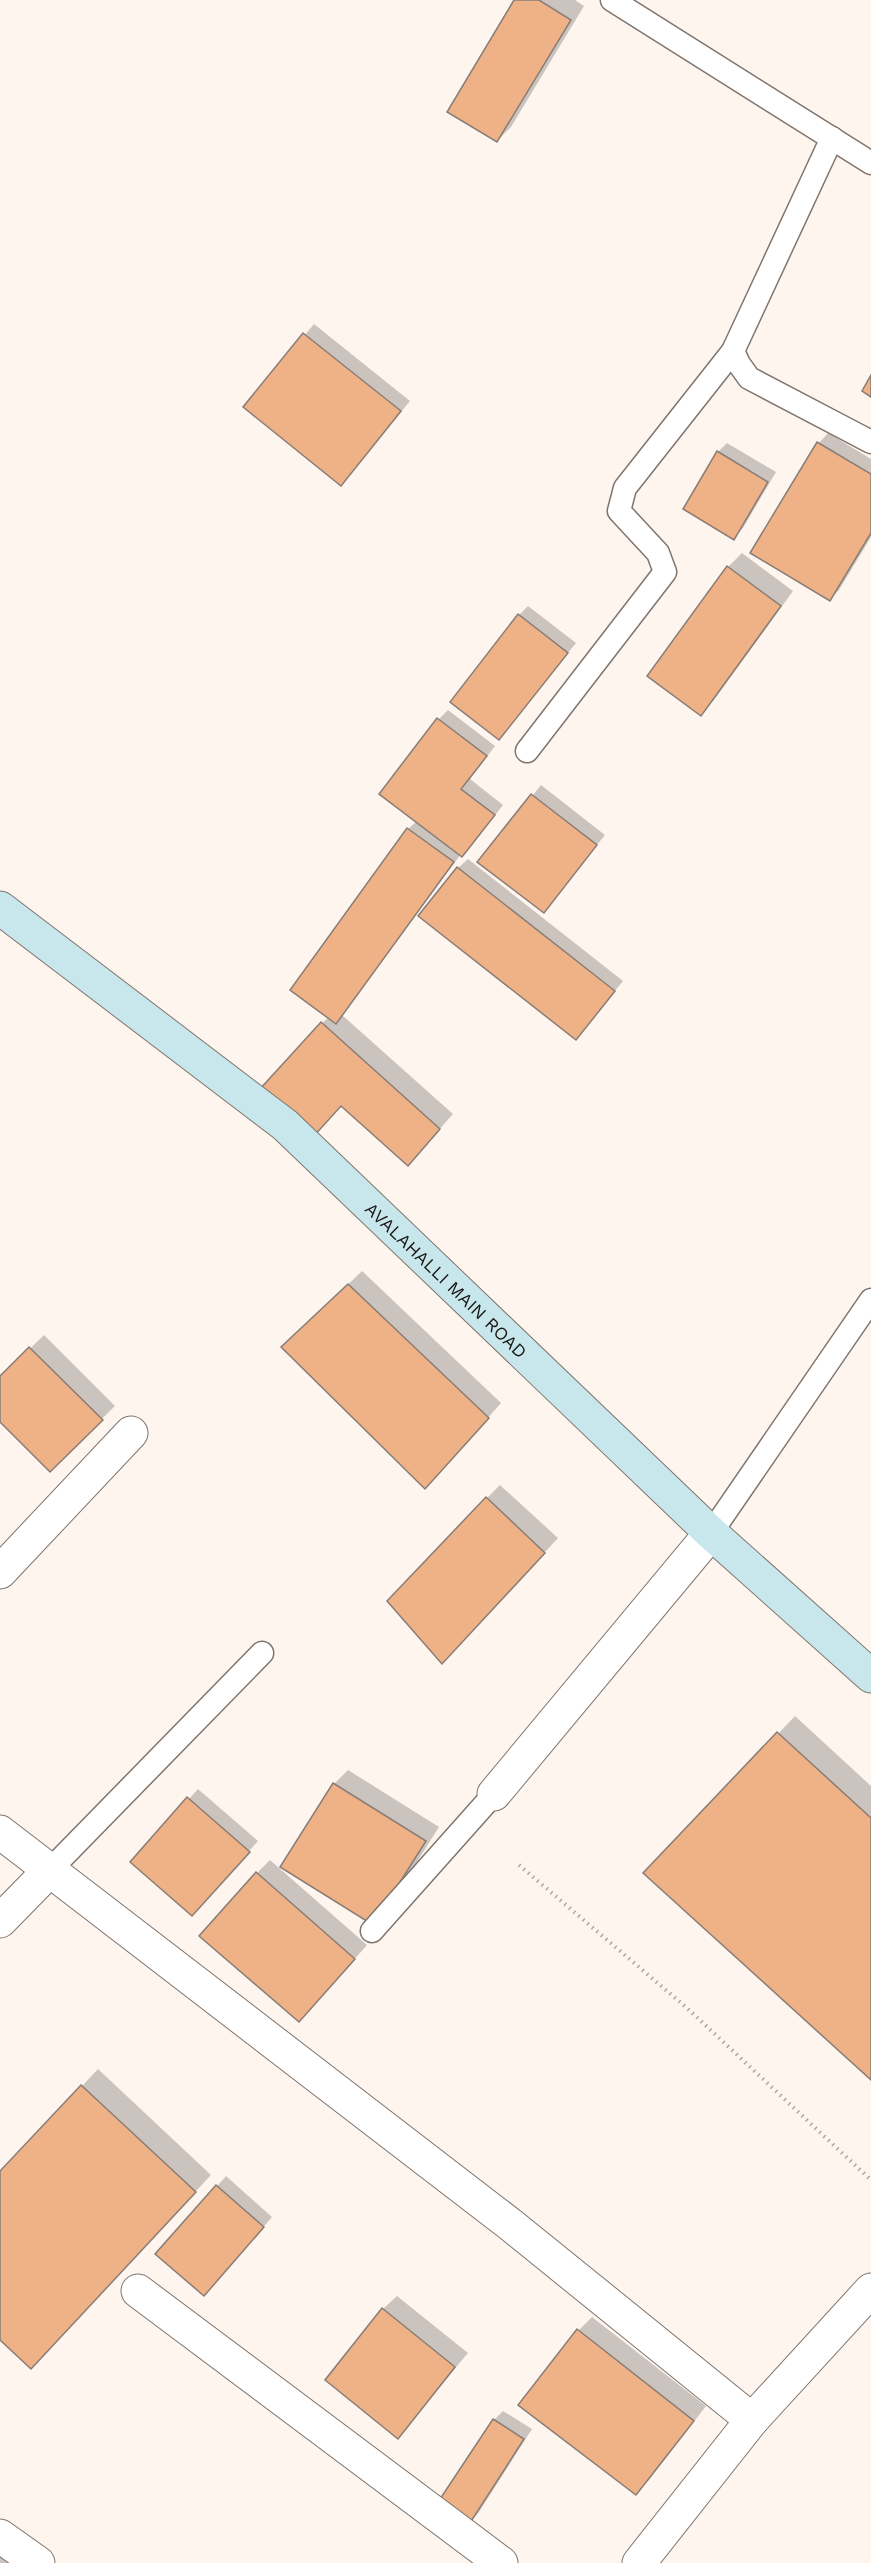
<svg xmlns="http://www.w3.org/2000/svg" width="871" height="2563" viewBox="0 0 871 2563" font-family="'Work Sans',sans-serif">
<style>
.shadow{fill:#0003}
.building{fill:#efb186;stroke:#887d76;stroke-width:1.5}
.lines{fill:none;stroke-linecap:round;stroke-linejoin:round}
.lane-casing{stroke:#80756e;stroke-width:25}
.street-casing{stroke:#80756e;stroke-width:35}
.secondary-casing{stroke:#80756e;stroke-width:35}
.path{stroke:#aea6a1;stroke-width:4;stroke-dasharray:1.5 4.5;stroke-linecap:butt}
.lane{stroke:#fff;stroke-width:22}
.street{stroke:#fff;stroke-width:33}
.secondary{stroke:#c8e7ed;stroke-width:33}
.labels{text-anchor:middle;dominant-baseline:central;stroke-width:4.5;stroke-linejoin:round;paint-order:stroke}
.street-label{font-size:18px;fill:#191512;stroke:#fff}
</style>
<rect width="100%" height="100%" fill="#fef5ee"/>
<g class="shadow">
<path d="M516 0H575L584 6 511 127 497 141Z"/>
<path d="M314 324 410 401 341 484 245 407Z"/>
<path d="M828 433 871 459V537L839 590 829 599 752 553 819 443Z"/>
<path d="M727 443 776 472 743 528 733 538 718 452Z"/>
<path d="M742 553 793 591 714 700 701 714 728 567Z"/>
<path d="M528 606 576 643 499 738 519 615Z"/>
<path d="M448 710 495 746 470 779 503 805 472 845 461 854 342 1015 453 1114 421 1150 322 1023 329 1017 408 829 417 821 439 719Z"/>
<path d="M541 785 605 835 543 911 479 862Z"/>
<path d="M468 859 623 981 576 1038 458 868Z"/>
<path d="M362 1271 501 1403 439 1473 297 1334Z"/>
<path d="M44 1335 115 1406 50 1470 0 1420V1378Z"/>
<path d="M500 1485 558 1538 456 1649 487 1498Z"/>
<path d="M795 1716 871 1786V2078L646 1873Z"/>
<path d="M348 1770 439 1827 387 1909 282 1866 334 1784Z"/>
<path d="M198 1789 258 1841 201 1905 132 1862Z"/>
<path d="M270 1860 367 1945 312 2007 257 1873Z"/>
<path d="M98 2069 211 2175 48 2350 0 2338V2174Z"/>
<path d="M226 2176 272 2217 213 2285 158 2254Z"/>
<path d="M397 2296 468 2353 398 2436 383 2309Z"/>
<path d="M592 2317 706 2406 649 2480 635 2493 579 2330Z"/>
<path d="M503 2411 532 2429 479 2512 470 2521 494 2420Z"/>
<path d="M0 2555 29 2563H0Z"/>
</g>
<g class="building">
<path d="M514 0H539L571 20 497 142 447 112Z"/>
<path d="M303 333 401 411 341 486 243 407Z"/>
<path d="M871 375V397L862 391Z"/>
<path d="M817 442 871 474V533L830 601 750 553Z"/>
<path d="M717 451 768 482 734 540 683 509Z"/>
<path d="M727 566 781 606 701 716 647 676Z"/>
<path d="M518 614 568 653 499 740 450 702Z"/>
<path d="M437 718 487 756 461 789 495 815 462 857 379 794Z"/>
<path d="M531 794 597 845 544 913 477 862Z"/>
<path d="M407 828 454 862 336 1024 290 990Z"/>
<path d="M457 867 615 991 576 1040 418 916Z"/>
<path d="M321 1022 440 1129 408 1166 341 1106 313 1137 260 1089Z"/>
<path d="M348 1284 489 1418 425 1489 281 1347Z"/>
<path d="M29 1347 103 1420 50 1472 0 1422V1376Z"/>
<path d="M486 1497 545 1553 442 1664 387 1601Z"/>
<path d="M777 1732 871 1818V2080L643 1873Z"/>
<path d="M333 1783 426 1841 373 1925 280 1867Z"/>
<path d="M187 1797 250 1852 192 1916 130 1862Z"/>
<path d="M256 1872 355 1959 299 2022 199 1936Z"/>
<path d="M81 2085 196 2192 31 2369 0 2340V2171Z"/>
<path d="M216 2185 264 2227 204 2296 155 2254Z"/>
<path d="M382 2308 455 2367 398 2439 325 2380Z"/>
<path d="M577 2329 694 2421 636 2495 518 2405Z"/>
<path d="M493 2419 524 2439 470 2523 438 2502Z"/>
</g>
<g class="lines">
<defs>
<g id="lane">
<path d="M612 0 871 163"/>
<path d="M832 138 733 351 739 364 749 378 871 442"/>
<path d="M527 751 665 572 658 553 619 511 625 488 733 351"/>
<path d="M711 1533 871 1300"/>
<path d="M49 1871 262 1653"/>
<path d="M372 1931 494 1794"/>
</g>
<g id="street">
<path d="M0 1572 131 1433"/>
<path d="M494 1794 711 1533"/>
<path d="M0 1832 511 2225 752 2420"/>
<path d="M0 1921 49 1871"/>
<path d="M138 2291 501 2563"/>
<path d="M0 2536 38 2563"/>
<path d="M639 2563 752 2420 871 2290"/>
</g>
<g id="secondary">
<path id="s1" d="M0 908 285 1125 711 1533 871 1676"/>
</g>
</defs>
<use href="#lane" class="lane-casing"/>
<use href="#street" class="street-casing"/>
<use href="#secondary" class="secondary-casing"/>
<path class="path" d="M519 1865 687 2008 871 2180"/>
<use href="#lane" class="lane"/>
<use href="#street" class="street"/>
<use href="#secondary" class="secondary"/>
</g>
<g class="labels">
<g class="street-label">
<text stroke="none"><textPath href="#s1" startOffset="582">AVALAHALLI MAIN ROAD</textPath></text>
</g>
</g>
</svg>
